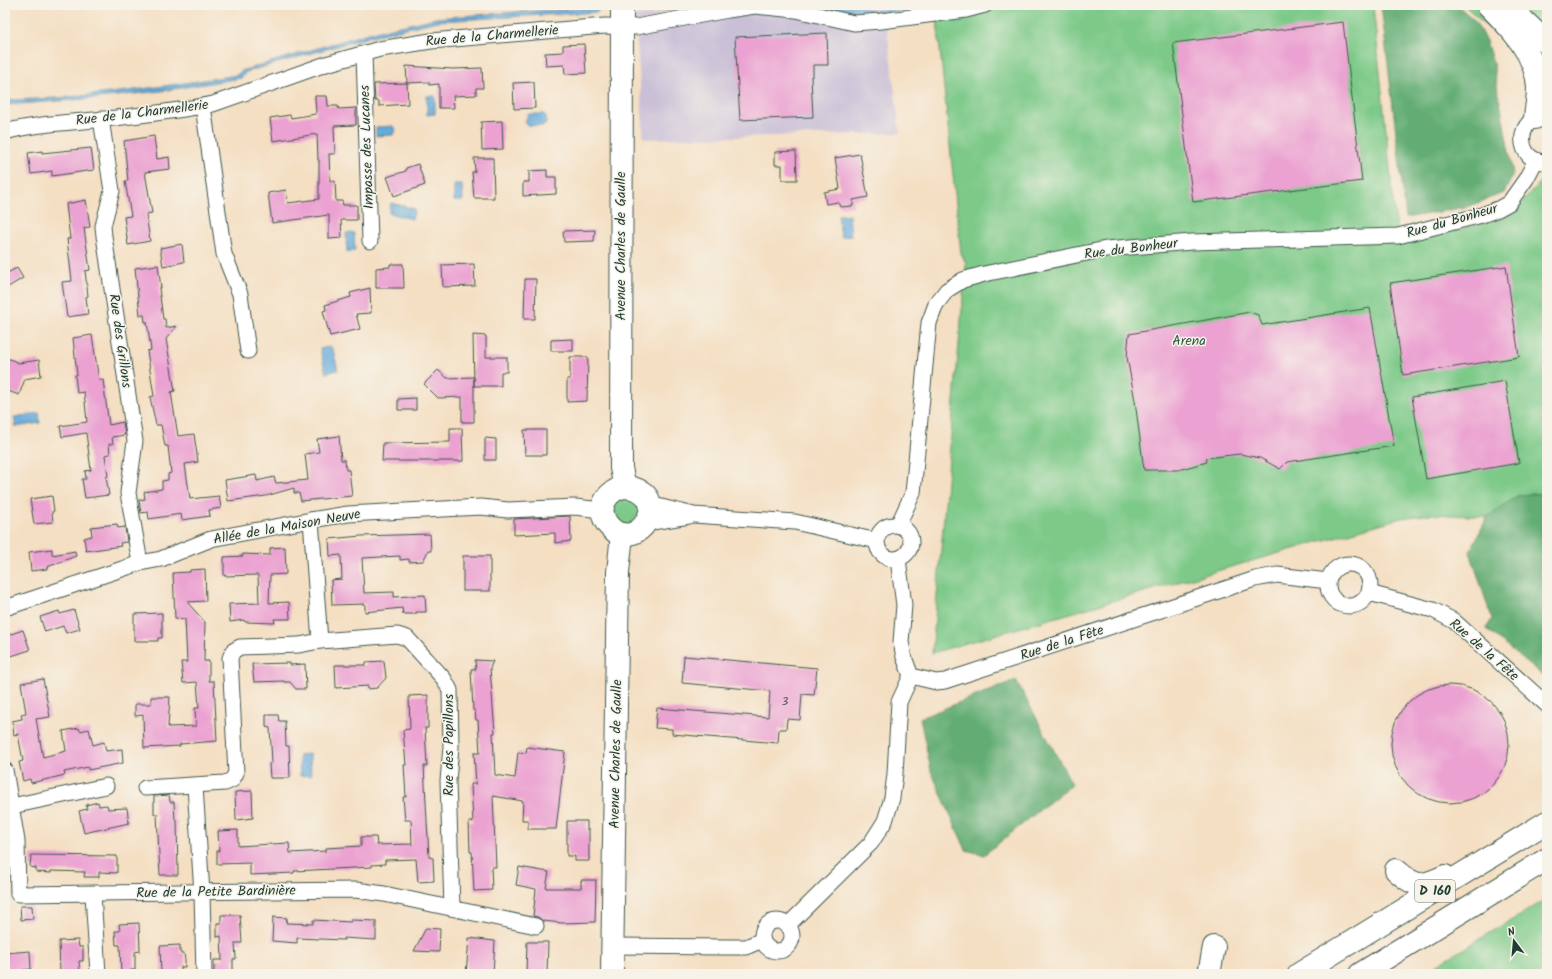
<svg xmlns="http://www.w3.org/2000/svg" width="1552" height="979" viewBox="0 0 1552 979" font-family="Kalam,sans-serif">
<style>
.industrial{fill:#c9bfd7}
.green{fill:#7bc988;stroke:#4d835e}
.forest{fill:#64ad74;stroke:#427554}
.water{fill:#65aadb;stroke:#427488}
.building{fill:#eba1d1}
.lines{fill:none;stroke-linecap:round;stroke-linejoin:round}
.street-casing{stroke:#3f5549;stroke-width:17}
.secondary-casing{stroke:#3f5549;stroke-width:24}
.primary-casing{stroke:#3f5549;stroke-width:24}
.highway-casing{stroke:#3f5549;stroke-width:24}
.street{stroke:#fff;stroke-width:15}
.secondary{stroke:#fff;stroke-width:22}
.primary{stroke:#fff;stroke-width:22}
.highway{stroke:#fff;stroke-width:22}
.labels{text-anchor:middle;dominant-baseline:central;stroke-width:3;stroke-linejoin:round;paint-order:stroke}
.number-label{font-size:12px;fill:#52565b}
.shield{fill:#f7f3e8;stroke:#60746a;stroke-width:1}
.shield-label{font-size:13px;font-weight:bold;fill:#1f3d34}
.street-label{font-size:14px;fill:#1f3d34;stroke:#f7f3e8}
.park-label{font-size:14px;fill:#315945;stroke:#f7f3e8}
</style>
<rect width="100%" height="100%" fill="#f7f3e8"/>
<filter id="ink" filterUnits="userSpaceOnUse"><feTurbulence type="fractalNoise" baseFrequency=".025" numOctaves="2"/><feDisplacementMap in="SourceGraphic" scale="8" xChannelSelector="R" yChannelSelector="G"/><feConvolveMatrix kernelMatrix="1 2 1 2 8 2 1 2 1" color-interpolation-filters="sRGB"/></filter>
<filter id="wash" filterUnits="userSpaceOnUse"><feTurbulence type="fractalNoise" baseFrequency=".012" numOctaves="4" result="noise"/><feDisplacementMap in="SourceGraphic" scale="16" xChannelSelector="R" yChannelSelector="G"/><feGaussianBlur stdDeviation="0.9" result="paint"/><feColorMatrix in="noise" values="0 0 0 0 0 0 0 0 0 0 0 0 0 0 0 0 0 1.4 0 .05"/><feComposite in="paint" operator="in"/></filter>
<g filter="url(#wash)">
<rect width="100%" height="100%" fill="#f4dfc3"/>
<path class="industrial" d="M845 5H884L900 133 644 139 635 16Z"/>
<g class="green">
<path d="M1014 5H1373L1398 246 1505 217 1519 206 1543 179 1547 177V493L1519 495 1487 517 1433 514 1401 518 932 653 966 263 961 253 937 20Z"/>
<path d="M1464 5H1547V71L1494 33Z"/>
<path d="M622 497 636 500 641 513 628 526 615 521 612 507Z"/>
<path d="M1547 899V974H1421Z"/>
</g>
<g class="forest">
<path d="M1381 5H1457L1474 20 1486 41 1493 63 1513 174 1504 193 1466 207 1406 218Z"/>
<path d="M1547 493V679L1486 629 1492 619 1470 552 1487 517 1519 495Z"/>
<path d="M1016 680 1072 784 984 855 966 850 931 771 920 718Z"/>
</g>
<g class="water">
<path d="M688 5H711L661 11 637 12V8H656Z"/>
<path d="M805 5H845L858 6 873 11 923 5H937L874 16 855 10 828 9Z"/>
<path d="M598 8V12L438 21 372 36 246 72 241 78 161 91 98 98 5 105V101L6 100C84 99 160 87 237 75L241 71 365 34 436 18 516 12Z"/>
<path d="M427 96H435V114L427 115Z"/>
<path d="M528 114H544L546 116V124L544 126 527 125 525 122Z"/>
<path d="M393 126 396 131 393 135 376 136V127Z"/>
<path d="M454 184H462L463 201H454Z"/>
<path d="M391 203 415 209 412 219 389 213Z"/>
<path d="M838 215H849L851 236 841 237Z"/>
<path d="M346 233H354L355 251 347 252Z"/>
<path d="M328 347H331L333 350 338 370 326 373 320 349Z"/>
<path d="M39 413 40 423 16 427 14 417Z"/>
<path d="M310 754 311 775 300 776 299 755Z"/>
</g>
<g id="blocks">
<g class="building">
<path d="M1343 22 1362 181 1193 202 1173 43Z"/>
<path d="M827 33 828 65H813V76H811L813 117 740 120 735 37Z"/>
<path d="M584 44 586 73 565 74 564 65 546 66 545 53 563 52V45Z"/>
<path d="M406 66 453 69 482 68 483 88H476V95L453 96 454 108H439V84L429 85V82L407 83Z"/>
<path d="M534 82 535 108 514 109 513 83Z"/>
<path d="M407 83 408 104 379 106V101H375L374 84Z"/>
<path d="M315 96H327L328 106H338L339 109 356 108V125L334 126 335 154H329L330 181H335L336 201H342L343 205H357V220H341L342 238 329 239V215L272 223 268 193 286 190 288 203 319 199V160H318L317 134 273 141 270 118 290 115 291 118 316 114Z"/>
<path d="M502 121 503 149 482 150 481 122Z"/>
<path d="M154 136 157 159 169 157 170 169 145 172 152 213 146 214 150 241 128 245 124 217 131 216 125 181H128L124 141Z"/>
<path d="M91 148 94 170 52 176V171L31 174 28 153 42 151V153Z"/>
<path d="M796 151 797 180H782V165H775V152Z"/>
<path d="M860 154 868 197 853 200V206L840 207 838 202 826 204 824 192 840 189 835 158Z"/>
<path d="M474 158H493L494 198H474L472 172H475Z"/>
<path d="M418 164 425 185 394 196 387 177 406 171V168Z"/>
<path d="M547 170V177H556V194L523 196V182H529V171Z"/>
<path d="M86 200 90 227 84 228 90 270 85 271 88 296 86 297 88 314 67 317 62 282 72 281 67 239H70L66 204Z"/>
<path d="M595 230 594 241 564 242 563 231Z"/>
<path d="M182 244 184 262 163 266 160 248Z"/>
<path d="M390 264H403L404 288H376V268L390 267Z"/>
<path d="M474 264 475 286 443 287 442 265Z"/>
<path d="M158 265 161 288H159L163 319H165L166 328 177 326 166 339 175 391 171 392 178 436 194 434 198 462 185 464 190 499 219 496 221 508 209 510 210 516 182 520 181 514 149 519 148 512 141 513 139 500 145 499 144 492 162 489V481L168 480V474L171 473 168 446H165L161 425H156L150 397 154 396 147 351 151 350 147 322H145L144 315H140L135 268Z"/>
<path d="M1506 266 1519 357 1403 375 1390 283Z"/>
<path d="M17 268 23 278 5 289V274Z"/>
<path d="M525 279H536L535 319H524Z"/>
<path d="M370 288 371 313 356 314 360 329 330 336 323 311 326 310 325 305 351 297 350 293Z"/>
<path d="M1370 308 1394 446 1287 462 1280 469 1260 458 1240 454 1206 458 1207 462 1178 470H1144L1135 401 1127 357 1129 334 1250 312 1258 315 1262 325Z"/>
<path d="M92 335 99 380H103L109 425 123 422 125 435 112 437 113 444H109L110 454 105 455 108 476 106 477 109 495 85 498 82 479H86L85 471 91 470 86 433 62 437 60 426 87 422 84 392 77 393 75 375H77L73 338Z"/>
<path d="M473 335 486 336V357H507V372H501V386H474Z"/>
<path d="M573 339V351H551V340Z"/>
<path d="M5 357 19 363 39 360 41 376 25 379 19 395 5 390Z"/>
<path d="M570 357H588L587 401 567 402V379H570Z"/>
<path d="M438 370 447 378 474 377V422H462V397L438 398 424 384Z"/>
<path d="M1505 381 1519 463 1426 479 1412 397Z"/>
<path d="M416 398V410H398V399Z"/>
<path d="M450 428H462L463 461H382L383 443 450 442Z"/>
<path d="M524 430H546V455H525Z"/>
<path d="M339 436 341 460H345L346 470H349L352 496 301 501 299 493H294V488L266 496 228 501 225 480 256 475 257 481 274 477 276 483 308 480 305 454 319 452 317 439Z"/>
<path d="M485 438 496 439V460H485Z"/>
<path d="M52 496 54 511 52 512 53 522 34 524 30 499Z"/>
<path d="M570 516 571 541 555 543V533L514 535V519Z"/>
<path d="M117 524 118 528 125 527 127 542 120 543 121 546 86 551 84 538 92 536 91 527Z"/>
<path d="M430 534 431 551H428L423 561 409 562V559L400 560V556L362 558 364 593 394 592V597L425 595 426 612H416V614H403L402 608 365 612V604L332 605 331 580 342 579 341 555 330 556 329 539 361 536Z"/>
<path d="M285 547 286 574 270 575 269 603 289 602 290 619H274L275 623 245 622 244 620 230 622 229 604 259 603 258 575 224 576V557L243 556V554L270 555V548Z"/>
<path d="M52 549V555L75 551 76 556 47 567V569L31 571 29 552Z"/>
<rect x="463" y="556" width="27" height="35"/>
<path d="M205 569 206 601 187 602 205 622 204 661H209V681H214L217 741 180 744V746L144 748 143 715 135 716V704H151V697H170L168 727 196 726 195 708H199L197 682 183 683 181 662H187L185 619 175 618 173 573 190 572V570Z"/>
<path d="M74 610 80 629 66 633 63 626 45 632 40 617 59 611 60 614Z"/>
<path d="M162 613V638H158V641H134V614Z"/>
<path d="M23 630 30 650 5 658V636Z"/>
<path d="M684 656 817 668 814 695 802 694 800 720 787 719 786 729H779L778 743 672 734V729L655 728 657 708 768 717 770 691 682 683Z"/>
<path d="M475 660 493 661 490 668 495 733H493L495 775 515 778 518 752 526 753 527 747 565 752 556 829H528V820H522L523 801 493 796 496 867H491L492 890 474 891 472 852H470L469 822H473L471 784H476L474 753H480L478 720H476L475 711 473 710 471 669H476Z"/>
<path d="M384 661 386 678 377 688 368 689V686L336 688 335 665H366V662Z"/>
<path d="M290 663V665L305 664 306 689H296L290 682H284V681L254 682 252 664Z"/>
<path d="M43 679 50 717 36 719 43 757 66 751 63 731 79 728 80 731 89 729 93 745 104 742 106 751 122 749 123 763 88 770V767L64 772 65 775 31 783 30 779 23 781 19 762 23 761 18 734 14 735 12 721 22 719 21 714 26 713 21 683Z"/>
<circle cx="1450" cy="744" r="59"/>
<path d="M428 695V728H425L427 766H424L429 857 433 858 434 881 418 882 416 859 385 860V864L372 865V867L294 871V873L250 875V863L217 864V851H219L218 831 238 830V846L289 843 290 853 326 851V848L361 846V837H376L377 845 412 844 411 820H405L403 797H406L404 765H406L403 730 410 729 409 696Z"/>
<path d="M266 715H278L279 721H285L286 746H289L290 778H270L269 764 272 763 270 728 266 727Z"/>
<path d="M252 791 253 818 236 820 235 792Z"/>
<path d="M169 795 170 802H174L175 820H177L178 875H160L157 814H154V796Z"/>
<path d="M98 802 99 806 107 805 108 809 127 808 129 823 84 833 79 811 87 809 86 805Z"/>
<path d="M567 821H587V830H589V861H575V856H567Z"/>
<path d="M31 855 117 856V873L99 872V877H84L85 872 51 871V873L36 872V868L30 867Z"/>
<path d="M519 867 549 872 546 888H581V880H596L595 922 562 923 543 921 538 917 533 916 536 889 516 885Z"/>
<path d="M20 906H32L33 919 21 920Z"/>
<path d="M221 915H240L242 943H235L236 959H233V974H214V960H222L221 936 217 937V923H221Z"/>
<path d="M273 917 287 918 286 923 313 924V920L351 922V920L376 921V940L344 938V940L297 938V943L272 941Z"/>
<path d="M139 923 140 951 135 952V970H131V974H121L120 945H116L115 931H120L119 924Z"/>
<path d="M426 928 440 929 439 952 414 951Z"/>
<path d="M469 938 495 941 493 974H466Z"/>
<path d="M78 940 79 947H83V961H79L80 974H60L59 941Z"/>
<path d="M527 942H548L547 974H526Z"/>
<path d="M180 945V953H184L185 960V967H181V974H161L160 946Z"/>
<path d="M30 951 31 969 23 970 20 974H5V953Z"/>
</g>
</g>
</g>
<g filter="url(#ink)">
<use href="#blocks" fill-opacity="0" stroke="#3f5549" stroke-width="1"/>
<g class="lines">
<defs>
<g id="street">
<path d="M364 54 370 241"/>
<path d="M203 106 224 254 240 294 248 351"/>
<path d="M1547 116C1515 115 1514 163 1547 162"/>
<path d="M101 119 112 191 103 226 104 236 135 441 128 493 140 563"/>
<path d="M5 132C34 124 65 123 95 120 135 116 174 112 213 104L326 64 380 49 431 41 605 26 636 27 728 10 755 6 796 10 854 23 881 21 966 10 985 5"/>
<path d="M649 504 694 515 795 522 877 541"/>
<path d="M311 520 320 641 397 635 407 638 444 679 450 690 451 747 448 781 452 908"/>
<path d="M646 523 689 516"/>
<circle cx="894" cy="542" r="17"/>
<path d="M898 525 913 493 929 323 936 304 947 290 963 280 984 274 1106 249 1192 242 1398 236 1482 215 1498 209 1509 203 1526 179 1536 160"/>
<path d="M898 559 904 605 901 642 904 657 911 676"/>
<circle cx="1349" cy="585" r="21"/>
<path d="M1369 593 1433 610 1454 621 1547 705"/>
<path d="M5 608 140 563 161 559 211 539 311 520 348 514 481 507 508 510 575 507 602 510"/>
<path d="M911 676 936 682 945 681 1255 579 1277 575 1328 581"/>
<path d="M5 770 17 841 18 894 356 890 384 894 536 926"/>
<path d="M195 786 202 893 204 974"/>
<path d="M145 788 225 783 232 780 236 773 230 658 233 651 240 647 299 645 320 641"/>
<path d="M12 806 106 786"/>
<path d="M93 894 98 974"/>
<circle cx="777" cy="936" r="15"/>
<path d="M788 925 871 843 885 821 892 798 895 774 899 702 911 676"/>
<path d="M612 946 726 947H746L762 940"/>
</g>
<g id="secondary">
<path d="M622 5 621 468 625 487"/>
<path d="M625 487C678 492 636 559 608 525 595 509 607 490 625 487Z"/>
<path d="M612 974 618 572 622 534"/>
</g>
<g id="primary">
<path d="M1488 5C1510 27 1537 55 1538 88 1538 98 1536 108 1535 118"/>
<path d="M1507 5 1547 43"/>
</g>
<g id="highway">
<path d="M1396 870C1416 888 1421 887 1445 876"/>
<path d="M1209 974 1214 947"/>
<path d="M1299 974 1547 822"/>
<path d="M1360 974 1547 859"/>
</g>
</defs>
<use href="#street" class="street-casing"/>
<use href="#secondary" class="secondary-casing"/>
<use href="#primary" class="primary-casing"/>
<use href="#highway" class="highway-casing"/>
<use href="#street" class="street"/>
<use href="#secondary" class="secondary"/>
<use href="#primary" class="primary"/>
<use href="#highway" class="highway"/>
</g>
</g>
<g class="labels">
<g class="number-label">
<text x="785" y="701">3</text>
</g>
<rect class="shield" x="1415" y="880" width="40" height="22" rx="3"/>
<g class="shield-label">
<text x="1435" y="891">D 160</text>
</g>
<g class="street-label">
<text transform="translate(492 36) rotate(-5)">Rue de la Charmellerie</text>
<text transform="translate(142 113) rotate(-7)">Rue de la Charmellerie</text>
<text transform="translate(367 147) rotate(-92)">Impasse des Lucanes</text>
<text transform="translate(1452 221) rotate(-16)">Rue du Bonheur</text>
<text transform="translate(621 246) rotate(-90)">Avenue Charles de Gaulle</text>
<text transform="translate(1131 249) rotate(-7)">Rue du Bonheur</text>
<text transform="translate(120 341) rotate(82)">Rue des Grillons</text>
<text transform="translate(287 527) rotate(-10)">Allée de la Maison Neuve</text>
<text transform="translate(1062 643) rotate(-18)">Rue de la Fête</text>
<text transform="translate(1484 650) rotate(41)">Rue de la Fête</text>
<text transform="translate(449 745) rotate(-90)">Rue des Papillons</text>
<text transform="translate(616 754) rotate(-89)">Avenue Charles de Gaulle</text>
<text transform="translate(216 892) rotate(-1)">Rue de la Petite Bardinière</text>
</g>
<g class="park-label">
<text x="1189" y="341">Arena</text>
</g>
</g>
<rect width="1552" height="979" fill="none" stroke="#f7f3e8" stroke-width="20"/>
<g transform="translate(1514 941) rotate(344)" stroke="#f7f3e8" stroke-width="3" paint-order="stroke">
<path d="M0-3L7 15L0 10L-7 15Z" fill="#1f3d34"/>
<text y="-6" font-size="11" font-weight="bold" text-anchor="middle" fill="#1f3d34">N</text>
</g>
</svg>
